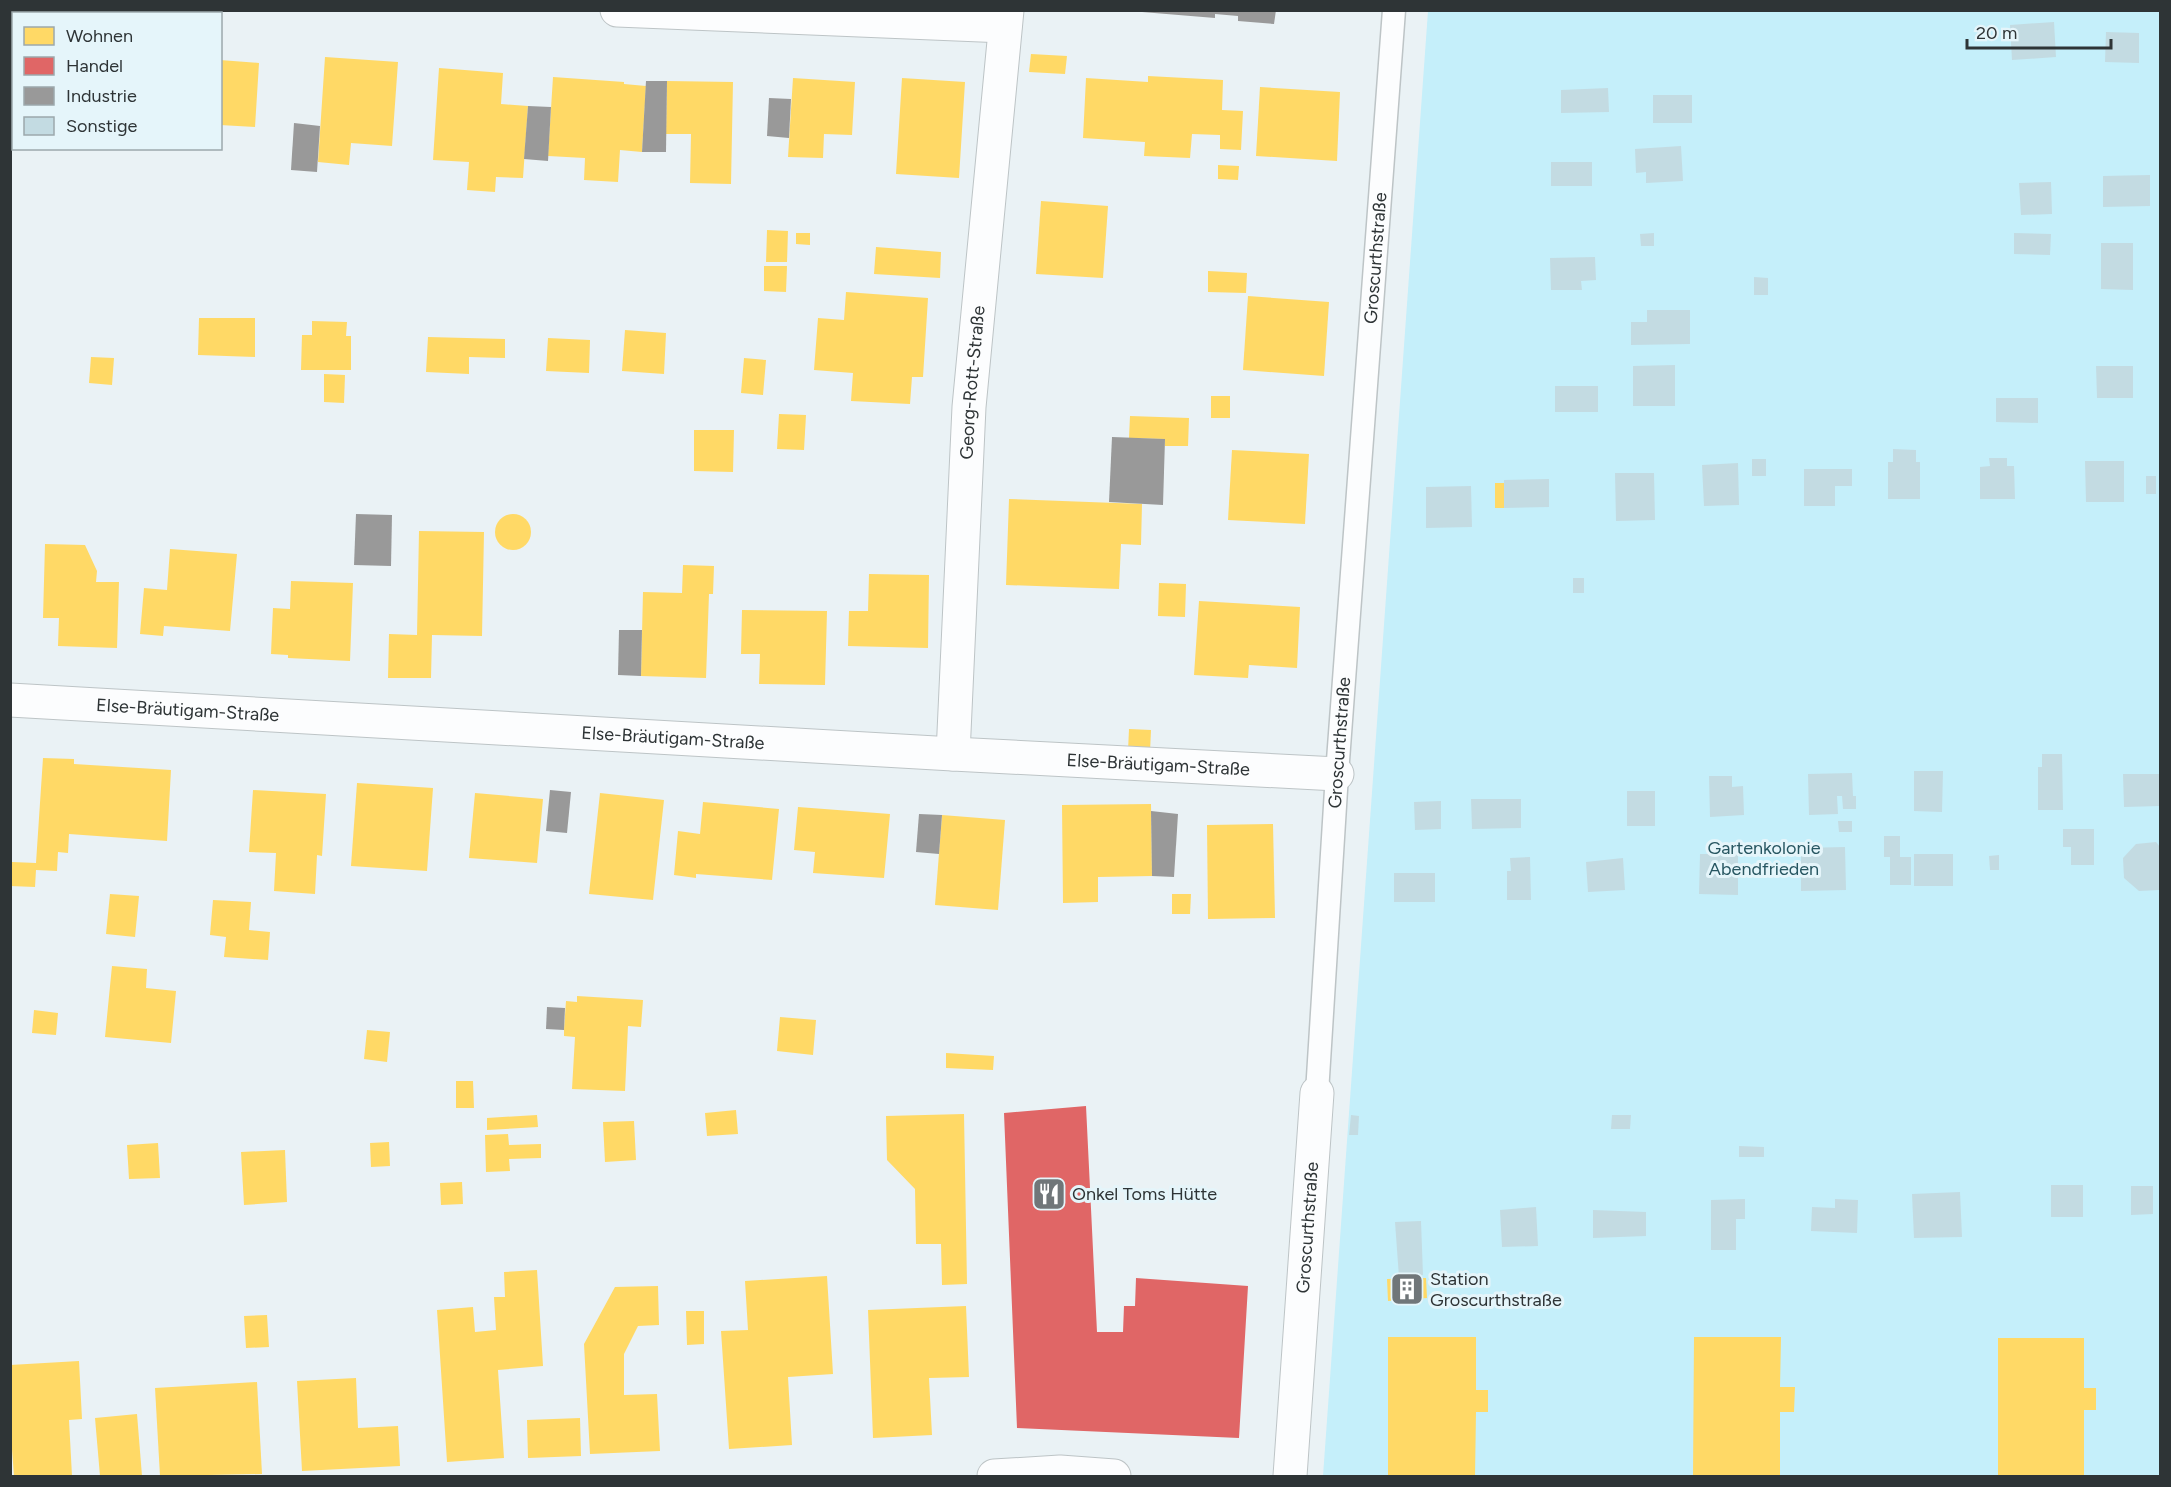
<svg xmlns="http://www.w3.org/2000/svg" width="2171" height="1487" viewBox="0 0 2171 1487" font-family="Figtree,sans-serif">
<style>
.green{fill:#c5effa}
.homes{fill:#ffd966}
.shops{fill:#e06666}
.industry{fill:#999}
.building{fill:#c3dbe2}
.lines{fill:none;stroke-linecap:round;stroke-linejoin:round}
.service-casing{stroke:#bdc4c6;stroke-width:25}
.minor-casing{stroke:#bdc4c6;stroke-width:35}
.service{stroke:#fcfdfe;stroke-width:22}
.minor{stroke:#fcfdfe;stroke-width:33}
.labels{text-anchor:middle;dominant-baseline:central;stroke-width:6;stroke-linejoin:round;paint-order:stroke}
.street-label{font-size:18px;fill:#2e3436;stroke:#e5f5fa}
.park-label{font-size:18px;fill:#275661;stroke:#e5f5fa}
.poi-label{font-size:18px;fill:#2e3436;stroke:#e5f5fa;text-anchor:start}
</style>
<rect width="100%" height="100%" fill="#eaf2f5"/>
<path class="green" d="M1428 11H2160V1476H1323Z"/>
<g class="homes">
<path d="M10 48 14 49V111L10 110Z"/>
<path d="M1031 54 1067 56 1065 74 1029 72Z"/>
<path d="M325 57 398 62 392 146 351 143 349 165 318 162Z"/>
<path d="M220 60 259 63 255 127 220 125Z"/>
<path d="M439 68 503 73 501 104 528 106 523 178 496 177 495 192 467 190 469 162 433 160Z"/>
<path d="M1148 76 1223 80 1222 110 1243 111 1241 150 1220 149V135L1192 134 1190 158 1144 156 1145 142 1083 138 1086 78 1148 82Z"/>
<path d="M553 77 624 82V84L646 86 642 152 620 150 618 182 584 180 585 158 548 156Z"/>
<path d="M793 78 855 82 852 135 824 134 823 158 788 157Z"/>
<path d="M902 78 965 82 959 178 896 174Z"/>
<path d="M667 81 733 82 731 184 690 183 691 134H666Z"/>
<path d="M1260 87 1340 92 1337 161 1256 156Z"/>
<path d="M1218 165 1239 166 1238 180 1218 179Z"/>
<path d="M1041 201 1108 206 1103 278 1036 274Z"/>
<path d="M767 230 788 231 787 262H766Z"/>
<path d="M796 233H810V245L796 244Z"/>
<path d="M876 247 941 252 940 278 874 274Z"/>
<path d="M764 266H787L786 292 764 291Z"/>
<path d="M1208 271 1247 273 1246 293 1208 292Z"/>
<path d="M846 292 928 298 923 377H912L910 404 851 401 853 373 814 370 818 318 844 320Z"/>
<path d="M1248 296 1329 302 1324 376 1243 370Z"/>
<path d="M199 318H255V357L198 355Z"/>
<path d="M312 321 347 322 346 336H351V370H301L302 335H312Z"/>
<path d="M625 330 666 333 664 374 622 371Z"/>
<path d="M428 337 505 339V358L469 357V374L426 372Z"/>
<path d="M548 338 590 340 589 373 546 371Z"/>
<path d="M91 357 114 358 112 385 89 383Z"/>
<path d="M744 358 766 360 763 395 741 393Z"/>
<path d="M324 374 345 375 344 403 324 402Z"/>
<rect x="1211" y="396" width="19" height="22"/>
<path d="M779 414 806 415 804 450 777 449Z"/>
<path d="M1130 416 1189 418 1188 446H1165V439L1129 438Z"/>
<path d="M694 430H734L733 472 694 471Z"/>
<path d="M1232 450 1309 454 1305 524 1228 520Z"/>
<rect x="1495" y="483" width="9" height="25"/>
<path d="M1009 499 1142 504 1141 545 1121 544 1119 589 1006 585Z"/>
<circle cx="513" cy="532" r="18"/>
<path d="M419 531 484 532 482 636 432 635 431 678H388L389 634 417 635Z"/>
<path d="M45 544 85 545 97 571 96 582H119L117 648 58 646 59 618H43Z"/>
<path d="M170 549 237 554 230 631 164 626 163 636 140 634 144 588 167 590Z"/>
<path d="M683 565 714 566 713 594H709L706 678 641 676 643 592 682 593Z"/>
<path d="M869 574 929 575 928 648 848 646 849 611H868Z"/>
<path d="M291 581 353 583 350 661 288 658V655L271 654 273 608 290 609Z"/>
<path d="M1159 583 1186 584 1185 617 1158 616Z"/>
<path d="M1199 601 1300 607 1297 668 1249 665 1248 678 1194 675Z"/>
<path d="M742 610 827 611 825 685 759 684 760 654H741Z"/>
<path d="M1129 729 1151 730 1150 752 1128 751Z"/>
<path d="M43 758 74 759V764L171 770 167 841 69 834 68 853 58 852 57 871 36 870 35 887 10 886 12 862 36 863Z"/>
<path d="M357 783 433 788 427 871 351 866Z"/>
<path d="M253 790 326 794 322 856 317 855 315 894 274 891 276 853 249 852Z"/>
<path d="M475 793 543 799 537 863 469 858Z"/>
<path d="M600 793 664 800 653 900 589 894Z"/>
<path d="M703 802 779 809 772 880 696 874V878L674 875 678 831 700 834Z"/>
<path d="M1151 804 1152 876 1098 877V902L1063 903 1062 805Z"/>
<path d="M798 807 890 814 884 878 813 873 815 852 794 850Z"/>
<path d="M942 815 1005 820 998 910 935 905Z"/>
<path d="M1273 824 1275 918 1208 919 1207 825Z"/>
<path d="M110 894 139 896 135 937 106 934Z"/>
<path d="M1172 894H1191L1190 914H1172Z"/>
<path d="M213 900 251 902 249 930 270 932 268 960 224 957 226 937 210 935Z"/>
<path d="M112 966 147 969 146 988 176 991 171 1043 105 1037Z"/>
<path d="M577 996 643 1000 641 1027 628 1026 625 1091 572 1089 575 1037 564 1036V1030L566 1001 577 1002Z"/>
<path d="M34 1010 58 1013 56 1035 32 1033Z"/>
<path d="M780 1017 816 1020 813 1055 777 1051Z"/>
<path d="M367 1030 390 1032 387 1062 364 1059Z"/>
<path d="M946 1053 994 1056 993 1070 946 1068Z"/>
<path d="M456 1081H473L474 1108H456Z"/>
<path d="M736 1110 738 1134 707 1136 705 1113Z"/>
<path d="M964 1114 967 1284 942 1285 941 1244H916L915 1189 887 1160 886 1116Z"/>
<path d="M537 1115 538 1127 487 1130V1118Z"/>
<path d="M634 1121 636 1160 605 1162 603 1122Z"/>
<path d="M508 1134 509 1145 541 1144V1158L509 1159 510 1171 486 1172 485 1135Z"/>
<path d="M389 1142 390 1166 371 1167 370 1143Z"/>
<path d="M158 1143 160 1178 129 1179 127 1145Z"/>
<path d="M285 1150 287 1202 244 1205 241 1152Z"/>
<path d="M462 1182 463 1204 441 1205 440 1183Z"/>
<path d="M537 1270 543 1366 498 1370 504 1458 447 1462 437 1310 473 1307 475 1332 496 1330 494 1297H505L504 1272Z"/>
<path d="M827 1276 833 1374 788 1377 792 1445 729 1449 721 1331 748 1330 745 1281Z"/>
<path d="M1426 1278 1427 1298 1388 1301 1387 1279Z"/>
<path d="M658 1286 659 1325 638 1326 624 1354V1395L657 1394 660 1451 590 1454 584 1344 615 1287Z"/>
<path d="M966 1306 969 1377 929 1378 932 1435 873 1438 868 1310Z"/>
<path d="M686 1311H704V1344L687 1345Z"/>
<path d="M267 1315 269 1347 246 1348 244 1316Z"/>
<path d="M1388 1337H1476V1390H1488V1412H1476L1475 1476H1388Z"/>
<path d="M1694 1337H1781L1780 1387H1795L1794 1412H1780V1476H1693Z"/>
<path d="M1998 1338H2084V1388H2096V1410H2084V1476H1998Z"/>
<path d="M79 1361 82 1419 69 1420 72 1476H14L10 1423V1365Z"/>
<path d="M356 1378 358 1428 398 1426 400 1466 302 1471 297 1381Z"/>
<path d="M257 1382 262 1474 160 1476 155 1388Z"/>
<path d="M137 1414 142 1476H100L95 1418Z"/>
<path d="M580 1418 581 1456 528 1458 527 1420Z"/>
</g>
<path class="shops" d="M1086 1106 1097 1332H1123L1124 1306H1135L1136 1278 1248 1286 1239 1438 1017 1428 1004 1113Z"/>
<g class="industry">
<path d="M1142 10H1276L1274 24 1238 21V16L1215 14V18L1142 12Z"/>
<path d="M646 81H667L666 152H642Z"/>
<path d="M769 98 791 99 789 138 767 136Z"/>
<path d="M528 106 551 107 548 161 524 159Z"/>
<path d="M294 123 320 126 317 172 291 170Z"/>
<path d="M1112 437 1165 439 1163 505 1109 502Z"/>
<path d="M356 514 392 515 391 566 354 565Z"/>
<path d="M619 630H642L641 676 618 675Z"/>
<path d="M550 790 571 792 567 833 546 831Z"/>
<path d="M1151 811 1178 814 1174 877 1152 876Z"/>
<path d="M919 814 942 815 939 854 916 852Z"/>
<path d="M547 1007 565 1008 564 1030 546 1029Z"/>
</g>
<g class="building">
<path d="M2054 22 2056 57 2012 60 2010 25Z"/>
<path d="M2106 32 2139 33V63L2105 62Z"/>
<path d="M1608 88 1609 112 1561 113V90Z"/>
<rect x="1653" y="95" width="39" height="28"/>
<path d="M1681 146 1683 181 1646 183V172L1636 173 1635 149Z"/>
<rect x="1551" y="162" width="41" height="24"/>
<path d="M2150 175V206L2103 207V176Z"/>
<path d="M2051 182 2052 214 2021 215 2019 183Z"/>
<path d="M1654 233V246H1641L1640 234Z"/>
<path d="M2014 233 2051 234 2050 255 2014 254Z"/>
<path d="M2101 243H2133V290L2101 289Z"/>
<path d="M1595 257 1596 280 1581 281 1582 290H1551L1550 258Z"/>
<path d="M1754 277 1768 278V295H1754Z"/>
<path d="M1647 310H1690V344L1631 345V322H1647Z"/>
<path d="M1675 365V406H1633V366Z"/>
<path d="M2096 366H2133V398H2097Z"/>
<rect x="1555" y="386" width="43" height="26"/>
<path d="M1996 398H2038V423L1996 422Z"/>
<path d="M1893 449 1916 450V462H1920V499H1888V462H1893Z"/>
<path d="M1989 458H2007V466H2014L2015 499H1980V467L1990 466Z"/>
<rect x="1752" y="459" width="14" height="17"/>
<path d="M2085 461H2124V502H2086Z"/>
<path d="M1738 463 1739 505 1704 506 1702 465Z"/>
<path d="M1804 469H1852V486H1835V506H1804Z"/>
<path d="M1615 473H1654L1655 520 1616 521Z"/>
<rect x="2146" y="476" width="10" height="18"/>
<path d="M1549 479V507L1504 508V480Z"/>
<path d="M1471 486 1472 527 1426 528V487Z"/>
<rect x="1573" y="578" width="11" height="15"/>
<path d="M2042 754H2062L2063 810H2038V767H2042Z"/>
<path d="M1914 771H1943L1942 812 1914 811Z"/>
<path d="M1852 773 1853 796H1856V809H1843L1842 796H1837L1838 814 1809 815 1808 774Z"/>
<path d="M2123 774H2160V806L2124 807Z"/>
<path d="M1709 776H1732V787L1743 786 1744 815 1710 817Z"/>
<rect x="1627" y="791" width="28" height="35"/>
<path d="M1471 799H1521V828L1472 829Z"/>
<path d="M1441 801V829L1415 830 1414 802Z"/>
<path d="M1838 821H1852V832H1839Z"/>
<path d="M2063 829H2094V865H2071V847H2063Z"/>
<path d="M1884 836H1900V857H1911V885H1890V857H1884Z"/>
<path d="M2156 842 2160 847V888L2159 890 2139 891 2124 878 2123 858 2136 844Z"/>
<path d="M1845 847 1846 890 1801 891V848Z"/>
<path d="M1700 854H1738V895L1699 894Z"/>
<rect x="1914" y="854" width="39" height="32"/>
<path d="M1999 855V870H1990L1989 856Z"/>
<path d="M1530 857 1531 900H1507V871H1511L1510 858Z"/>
<path d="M1623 858 1625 890 1588 892 1586 862Z"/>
<rect x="1394" y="873" width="41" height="29"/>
<path d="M1351 1115 1359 1116 1358 1135H1349Z"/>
<path d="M1612 1115H1631L1630 1129H1611Z"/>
<path d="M1739 1146 1764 1147V1157H1739Z"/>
<rect x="2051" y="1185" width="32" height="32"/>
<path d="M2131 1186H2153V1214L2131 1215Z"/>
<path d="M1960 1192 1962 1237 1914 1238 1912 1194Z"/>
<path d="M1745 1199V1219H1736V1250H1711V1200Z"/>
<path d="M1835 1199 1858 1200 1857 1233 1811 1231 1812 1207 1835 1208Z"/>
<path d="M1536 1207 1538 1246 1502 1247 1500 1210Z"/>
<path d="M1593 1210 1646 1212V1236L1593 1238Z"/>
<path d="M1421 1221 1423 1275 1399 1277 1395 1222Z"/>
</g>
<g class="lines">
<defs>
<g id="service">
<path id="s1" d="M1317 1093 1337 774 1394 10"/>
</g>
<g id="minor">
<path d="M617 10 1005 26"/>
<path id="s2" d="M10 700 953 754 1337 774"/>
<path id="s3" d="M953 754 969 407 1007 10"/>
<path d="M994 1476 1060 1472 1114 1476"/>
<path id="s4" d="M1290 1476 1317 1093"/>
</g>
</defs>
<use href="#service" class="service-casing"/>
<use href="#minor" class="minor-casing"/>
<use href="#service" class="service"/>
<use href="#minor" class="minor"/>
</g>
<defs>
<symbol id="restaurant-square" viewBox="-11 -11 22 22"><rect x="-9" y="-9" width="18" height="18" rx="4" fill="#707679" stroke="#e5f5fa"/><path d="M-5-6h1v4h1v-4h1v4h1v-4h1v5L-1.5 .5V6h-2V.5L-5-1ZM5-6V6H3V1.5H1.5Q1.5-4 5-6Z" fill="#fff"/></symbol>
<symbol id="building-square" viewBox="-11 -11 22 22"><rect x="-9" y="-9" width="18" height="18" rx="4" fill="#707679" stroke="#e5f5fa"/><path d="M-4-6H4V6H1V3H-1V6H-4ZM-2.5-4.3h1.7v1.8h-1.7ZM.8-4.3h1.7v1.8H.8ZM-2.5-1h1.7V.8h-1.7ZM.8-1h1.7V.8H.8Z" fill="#fff"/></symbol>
</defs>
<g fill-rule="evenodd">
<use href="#restaurant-square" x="1030" y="1175" width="38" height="38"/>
<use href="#building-square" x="1388" y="1270" width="38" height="38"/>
</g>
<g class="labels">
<g class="street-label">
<text stroke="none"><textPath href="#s1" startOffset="837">Groscurthstraße</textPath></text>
<text stroke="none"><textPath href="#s3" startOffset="372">Georg-Rott-Straße</textPath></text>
<text stroke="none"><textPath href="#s2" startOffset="178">Else-Bräutigam-Straße</textPath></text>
<text stroke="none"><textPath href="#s2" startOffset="664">Else-Bräutigam-Straße</textPath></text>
<text stroke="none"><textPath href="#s1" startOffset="351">Groscurthstraße</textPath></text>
<text stroke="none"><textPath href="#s2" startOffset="1150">Else-Bräutigam-Straße</textPath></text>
<text stroke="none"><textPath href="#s4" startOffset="249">Groscurthstraße</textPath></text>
</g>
<g class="park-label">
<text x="1764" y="848">Gartenkolonie<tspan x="1764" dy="21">Abendfrieden</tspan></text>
</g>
<g class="poi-label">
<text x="1072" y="1194">Onkel Toms Hütte</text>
<text x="1430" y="1279">Station<tspan x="1430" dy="21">Groscurthstraße</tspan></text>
</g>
</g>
<rect width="2171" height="1487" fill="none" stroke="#2e3436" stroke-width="24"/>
<rect x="12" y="12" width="210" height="138" fill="#e5f5fa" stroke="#9ca8ac" stroke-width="1.5"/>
<rect x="24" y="27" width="30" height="18" fill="#ffd966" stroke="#9ca8ac" stroke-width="1.5"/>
<text x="66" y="42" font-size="18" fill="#2e3436">Wohnen</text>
<rect x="24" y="57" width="30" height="18" fill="#e06666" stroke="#9ca8ac" stroke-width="1.5"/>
<text x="66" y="72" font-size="18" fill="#2e3436">Handel</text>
<rect x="24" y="87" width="30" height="18" fill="#999999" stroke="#9ca8ac" stroke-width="1.5"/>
<text x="66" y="102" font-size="18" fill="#2e3436">Industrie</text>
<rect x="24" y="117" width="30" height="18" fill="#c3dbe2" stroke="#9ca8ac" stroke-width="1.5"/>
<text x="66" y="132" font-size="18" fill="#2e3436">Sonstige</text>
<path d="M1967 39v9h144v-9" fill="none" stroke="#2e3436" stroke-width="3"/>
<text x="1976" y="39" font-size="18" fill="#2e3436" stroke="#e5f5fa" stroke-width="4.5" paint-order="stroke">20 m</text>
</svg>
